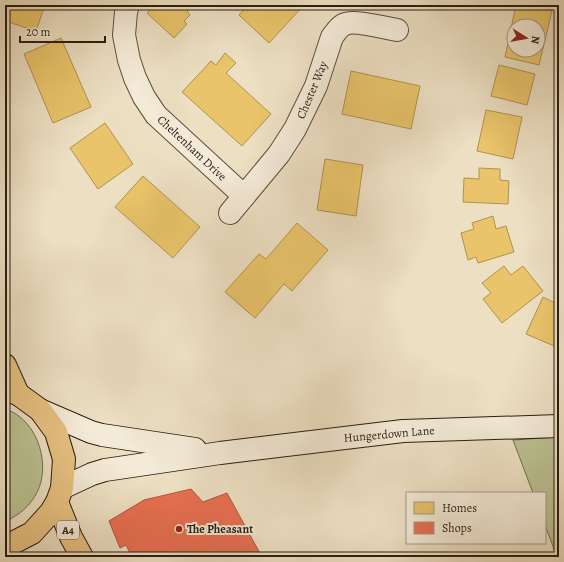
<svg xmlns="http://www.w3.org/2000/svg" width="564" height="562" viewBox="0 0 564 562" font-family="Alegreya,serif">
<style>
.green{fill:#bbc191;stroke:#727051}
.homes{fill:#e9c46a;stroke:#af924f;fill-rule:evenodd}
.shops{fill:#e76f51;stroke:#ae573e}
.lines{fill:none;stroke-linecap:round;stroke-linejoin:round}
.minor-casing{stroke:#5a4e3d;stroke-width:24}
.secondary-casing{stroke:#291e11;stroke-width:24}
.primary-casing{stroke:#291e11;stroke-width:24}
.minor{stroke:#f3ead7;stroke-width:22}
.secondary{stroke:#f3ead7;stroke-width:22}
.primary{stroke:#e6c081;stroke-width:22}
.poi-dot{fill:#8f2418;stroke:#f3ead7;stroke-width:1.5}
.labels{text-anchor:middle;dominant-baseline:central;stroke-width:4;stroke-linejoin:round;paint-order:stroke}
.shield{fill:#f3ead7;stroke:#665b4c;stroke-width:1}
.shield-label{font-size:11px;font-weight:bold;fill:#291e11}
.street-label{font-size:12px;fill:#291e11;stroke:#f3ead7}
.poi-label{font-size:12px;font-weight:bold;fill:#291e11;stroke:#f3ead7;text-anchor:start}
</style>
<rect width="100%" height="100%" fill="#ecdfc2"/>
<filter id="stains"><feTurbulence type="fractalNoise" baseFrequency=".005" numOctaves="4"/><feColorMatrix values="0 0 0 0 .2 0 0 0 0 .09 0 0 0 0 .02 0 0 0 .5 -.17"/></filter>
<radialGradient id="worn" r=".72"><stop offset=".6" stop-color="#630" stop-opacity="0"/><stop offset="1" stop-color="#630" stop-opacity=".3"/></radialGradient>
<g class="green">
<path d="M5 409C39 419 54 471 33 499 26 510 16 516 5 522Z"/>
<path d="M559 437V557H557L545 525V493H533L513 440Z"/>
</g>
<g class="homes">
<path d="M8 5H45L36 31 5 21V14Z"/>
<path d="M155 5H193L187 11 190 15 184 21 187 24 174 38 147 13Z"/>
<path d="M248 5H304L269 43 239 15Z"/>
<path d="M516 5H526L552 11 539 65 505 57ZM514 26H538V50H514Z"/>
<path d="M61 38 91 107 53 123 24 54Z"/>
<path d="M225 53 236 63 226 73 271 114 242 146 182 92 211 61 216 65Z"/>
<path d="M499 65 535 74 527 105 491 96Z"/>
<path d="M351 71 420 86 411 129 342 114Z"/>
<path d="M486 110 522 117 513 159 477 151Z"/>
<path d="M105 123 133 164 98 189 70 148Z"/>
<path d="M325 159 363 165 356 216 317 210Z"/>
<path d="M479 168 500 169V180L509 181 508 204 463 202 464 178 479 179Z"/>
<path d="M143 176 200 227 173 258 115 207Z"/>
<path d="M493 216 496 229 506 226 514 252 478 263 476 257 468 260 461 233 474 229 472 223Z"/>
<path d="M297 223 328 250 292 291 284 284 255 318 225 292 259 254 266 259Z"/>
<path d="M504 266 511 275 523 266 543 291 502 323 483 299 491 293 482 283Z"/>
<path d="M543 297 559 305V348L526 334Z"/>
</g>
<path class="shops" d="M191 489 203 502 227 493 262 557H132L126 545 120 548 109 521 144 500Z"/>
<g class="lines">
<defs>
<g id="minor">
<path d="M128 5 126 12 124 35 129 60 135 78 144 97 156 115 244 196"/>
<path d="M230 213 279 154 295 129 316 86 332 37C335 33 339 27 343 25 352 19 385 28 397 30"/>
</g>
<g id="secondary">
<path d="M40 410 91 432 102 435 195 449"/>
<path d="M62 488 92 474 105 470 220 453 403 431 559 426"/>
</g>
<g id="primary">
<path d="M5 365 18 394"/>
<path d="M5 390 18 394 40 410 56 432 64 459 62 488 57 502 51 512 32 533 5 547"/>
<path d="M57 502 71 537 82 557"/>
</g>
</defs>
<use href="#minor" class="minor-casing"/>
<use href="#secondary" class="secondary-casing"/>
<use href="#primary" class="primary-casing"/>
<use href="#minor" class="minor"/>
<use href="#secondary" class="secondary"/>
<use href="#primary" class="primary"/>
</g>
<circle class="poi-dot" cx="179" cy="529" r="4"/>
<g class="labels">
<rect class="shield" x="57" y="521" width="22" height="18" rx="3"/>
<g class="shield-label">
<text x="68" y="530">A4</text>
</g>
<g class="street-label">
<text transform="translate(312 90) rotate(-67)">Chester Way</text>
<text transform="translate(192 148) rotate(43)">Cheltenham Drive</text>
<text transform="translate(389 434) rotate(-5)">Hungerdown Lane</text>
</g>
<g class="poi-label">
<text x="187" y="529">The Pheasant</text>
</g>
</g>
<rect width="564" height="562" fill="none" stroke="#ecdfc2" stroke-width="20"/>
<rect x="6" y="6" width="552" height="550" fill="none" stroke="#291e11" stroke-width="2"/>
<rect x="10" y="10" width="544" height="542" fill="none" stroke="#291e11"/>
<rect x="406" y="492" width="140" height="52" fill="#f3ead7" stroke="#a29888"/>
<rect x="414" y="502" width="20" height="12" fill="#e9c46a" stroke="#a29888"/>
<text x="442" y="512" font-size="12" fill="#291e11">Homes</text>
<rect x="414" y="522" width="20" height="12" fill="#e76f51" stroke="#a29888"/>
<text x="442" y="532" font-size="12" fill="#291e11">Shops</text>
<g transform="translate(526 38) rotate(101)"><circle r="19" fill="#f3ead7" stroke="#a29888"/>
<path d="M0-3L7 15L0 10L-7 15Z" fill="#8f2418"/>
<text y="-6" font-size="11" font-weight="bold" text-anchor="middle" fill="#291e11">N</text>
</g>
<path d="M20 36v6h85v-6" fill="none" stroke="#291e11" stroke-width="2"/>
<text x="26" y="36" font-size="12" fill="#291e11" stroke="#f3ead7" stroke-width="3" paint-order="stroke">20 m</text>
<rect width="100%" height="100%" filter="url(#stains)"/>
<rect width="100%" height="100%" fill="url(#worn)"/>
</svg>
